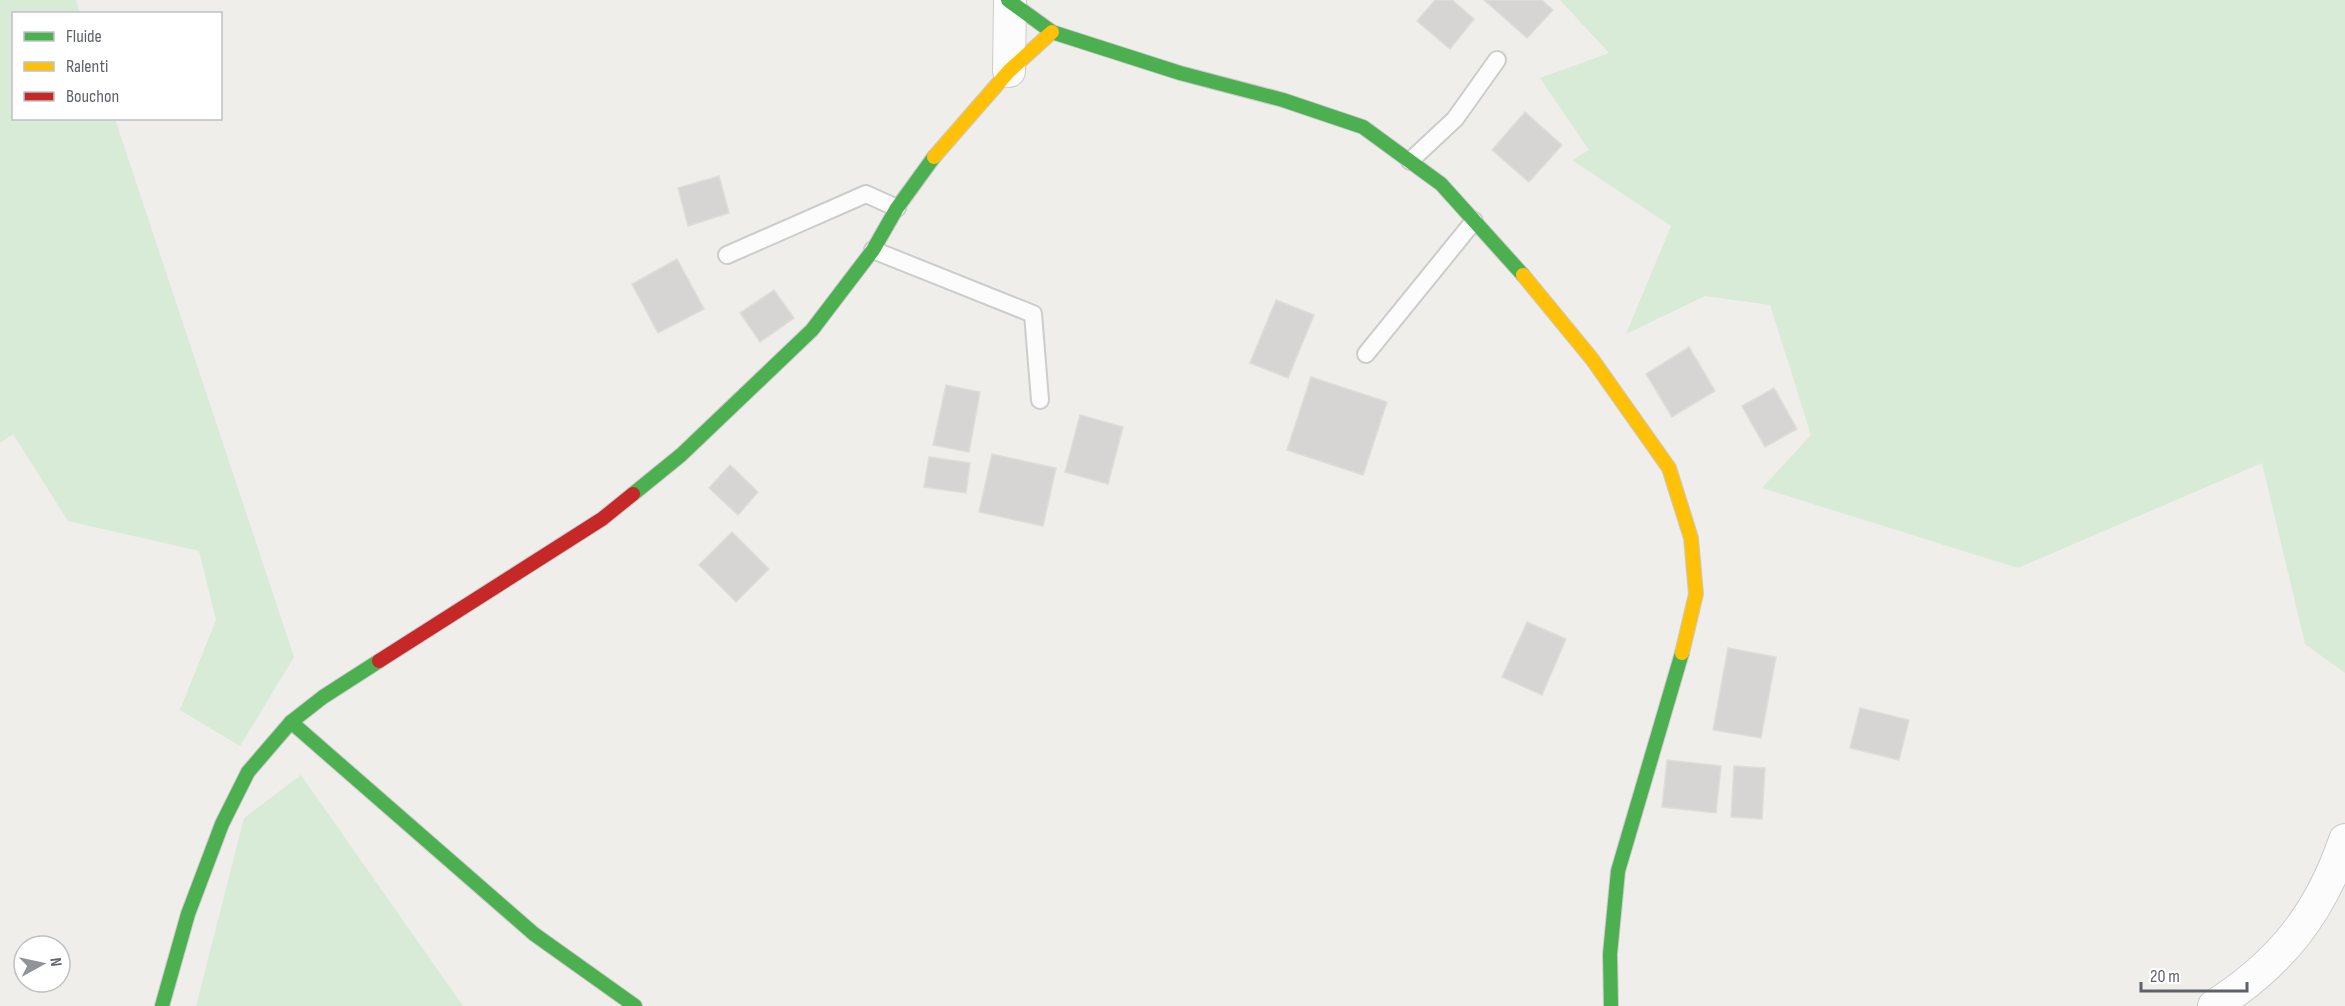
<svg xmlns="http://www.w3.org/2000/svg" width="2345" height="1006" viewBox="0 0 2345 1006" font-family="'Sofia Sans Condensed',sans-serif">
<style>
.green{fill:#d8ebd6}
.building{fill:#d6d5d3;stroke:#deddd9;stroke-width:1.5}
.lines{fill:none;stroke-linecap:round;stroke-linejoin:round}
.lane-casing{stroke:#cbcccc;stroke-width:20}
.street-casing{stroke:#cbcccc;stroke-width:34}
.fast-casing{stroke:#cacacb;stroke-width:16}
.slow-casing{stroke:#cacacb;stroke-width:16}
.jam-casing{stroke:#cacacb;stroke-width:16}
.lane{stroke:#fdfcfc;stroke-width:16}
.street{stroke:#fdfcfc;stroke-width:32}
.fast{stroke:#4caf50;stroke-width:14}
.slow{stroke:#ffc107;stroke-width:14}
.jam{stroke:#c62828;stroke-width:14}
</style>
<rect width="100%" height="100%" fill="#efeeea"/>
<g class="green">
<path d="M0 0H76L80 13 14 14V118L115 119 294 657 240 746 180 710 216 620 199 551 68 521 13 434 0 443Z"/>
<path d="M1560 0H2345V673L2305 644 2262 463 2018 568 1762 488 1811 435 1770 305 1705 296 1626 334 1671 226 1572 160 1589 150 1540 78 1609 53Z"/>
<path d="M301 775 463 1006H196L244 818Z"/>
</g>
<g class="building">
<path d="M1435 0H1452L1474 19 1450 49 1417 21Z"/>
<path d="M1484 0H1542L1553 10 1527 38Z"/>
<path d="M1525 112 1562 145 1529 182 1492 150Z"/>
<path d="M719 176 729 213 688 226 678 188Z"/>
<path d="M677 259 704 309 658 333 632 284Z"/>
<path d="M774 290 794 318 760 342 740 313Z"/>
<path d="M1276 300 1314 315 1288 378 1250 363Z"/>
<path d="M1689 347 1715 391 1672 417 1646 374Z"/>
<path d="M1311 377 1387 402 1363 475 1287 450Z"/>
<path d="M946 385 980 392 969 452 933 445Z"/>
<path d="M1774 388 1797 429 1765 447 1742 406Z"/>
<path d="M1080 415 1123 427 1108 484 1065 472Z"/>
<path d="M992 454 1056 468 1043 526 979 512Z"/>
<path d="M929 457 970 463 966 493 924 487Z"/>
<path d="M730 465 758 492 738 515 709 488Z"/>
<path d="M732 532 769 569 736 602 699 565Z"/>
<path d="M1527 622 1566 639 1542 695 1502 677Z"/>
<path d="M1728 648 1776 657 1761 738 1713 730Z"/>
<path d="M1860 708 1909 720 1899 760 1850 748Z"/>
<path d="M1667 760 1721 766 1716 813 1662 807Z"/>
<path d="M1734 766 1765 768 1762 819 1731 817Z"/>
</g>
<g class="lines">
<defs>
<g id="lane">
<path d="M1410 161 1455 119 1497 60"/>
<path d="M873 250 1033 314 1040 400"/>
<path d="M727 255 866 194 897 208"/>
<path d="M1366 354 1474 221"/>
</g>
<g id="street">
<path d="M1009 71 1010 1"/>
<path d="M2214 1006C2280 964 2320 914 2345 840"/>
</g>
<g id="fast">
<path d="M1008 0 1052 32 1180 73 1283 100 1363 127 1441 184 1523 275"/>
<path d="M633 494 681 455 812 330 873 250 897 208 934 157"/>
<path d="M291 722 534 934 635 1006"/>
<path d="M162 1006 188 914 222 824 248 772 291 722 323 697 379 661"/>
<path d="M1611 1006 1610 954 1618 871 1682 653"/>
</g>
<g id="slow">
<path d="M934 157 1009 71 1052 32"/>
<path d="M1523 275 1592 359 1669 468 1691 538 1696 594 1682 653"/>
</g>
<path id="jam" d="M379 661 602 519 633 494"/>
</defs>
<use href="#lane" class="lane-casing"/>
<use href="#street" class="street-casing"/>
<use href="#fast" class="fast-casing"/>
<use href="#slow" class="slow-casing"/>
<use href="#jam" class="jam-casing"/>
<use href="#lane" class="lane"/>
<use href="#street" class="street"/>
<use href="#fast" class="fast"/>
<use href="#slow" class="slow"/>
<use href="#jam" class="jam"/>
</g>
<rect x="12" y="12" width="210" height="108" fill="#ffffff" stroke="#bfc1c3" stroke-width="1.5"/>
<rect x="24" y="32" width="30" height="9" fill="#4caf50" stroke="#bfc1c3" stroke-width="1.5"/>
<text x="66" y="42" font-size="18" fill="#5f6368">Fluide</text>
<rect x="24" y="62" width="30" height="9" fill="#ffc107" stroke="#bfc1c3" stroke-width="1.5"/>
<text x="66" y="72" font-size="18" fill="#5f6368">Ralenti</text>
<rect x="24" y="92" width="30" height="9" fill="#c62828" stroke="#bfc1c3" stroke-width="1.5"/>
<text x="66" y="102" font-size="18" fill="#5f6368">Bouchon</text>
<g transform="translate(42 964) rotate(82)"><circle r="28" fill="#ffffff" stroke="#bfc1c3" stroke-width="1.5"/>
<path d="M0-4.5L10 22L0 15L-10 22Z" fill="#919496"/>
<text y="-9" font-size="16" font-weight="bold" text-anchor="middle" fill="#5f6368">N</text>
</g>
<path d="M2141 982v9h106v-9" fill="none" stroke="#5f6368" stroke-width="3"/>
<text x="2150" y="982" font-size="18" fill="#5f6368" stroke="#ffffff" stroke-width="4.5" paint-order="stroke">20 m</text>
</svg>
